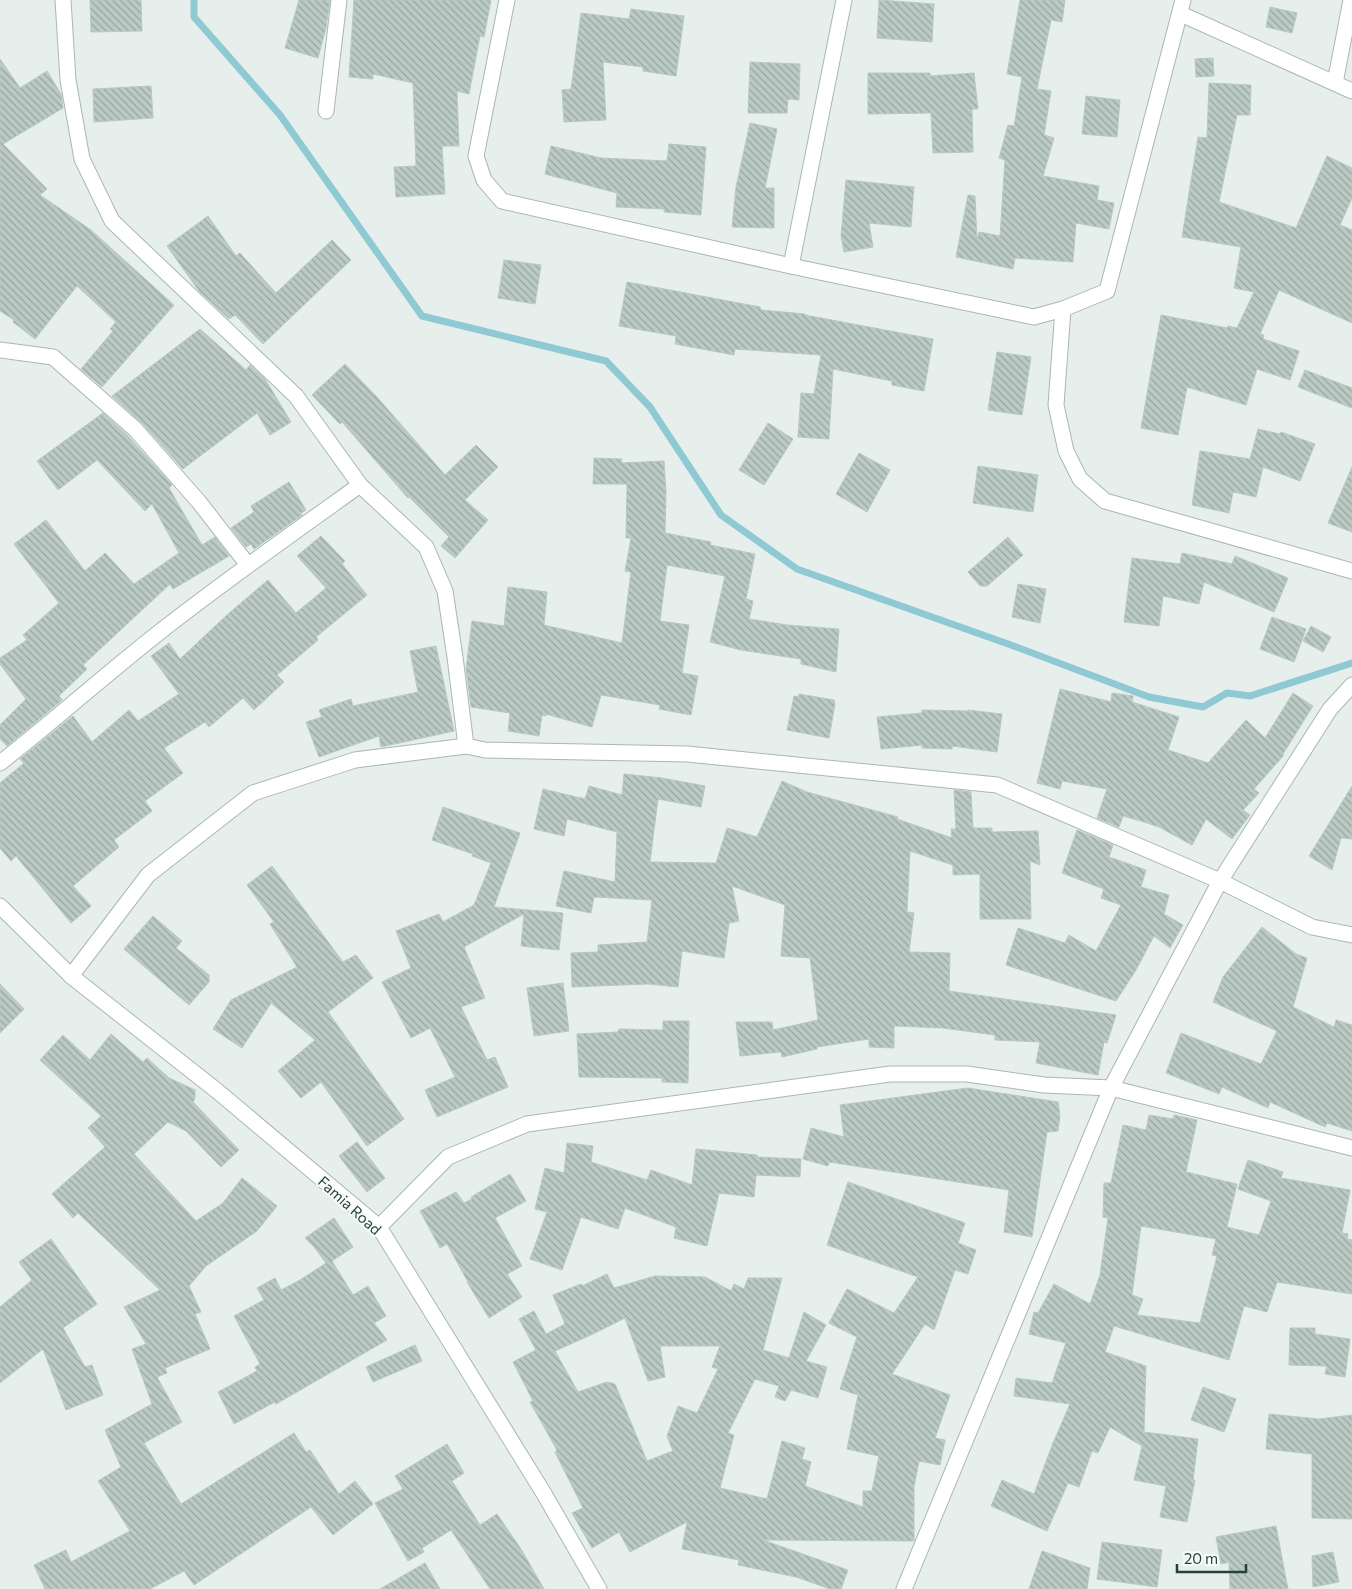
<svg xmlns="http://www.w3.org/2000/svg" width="1352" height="1589" viewBox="0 0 1352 1589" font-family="Commissioner,sans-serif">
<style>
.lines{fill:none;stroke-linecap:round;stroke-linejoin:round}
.stream{stroke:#8ec9d4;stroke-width:7}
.building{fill:url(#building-back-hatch);stroke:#b8c9c2;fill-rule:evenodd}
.street-casing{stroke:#a8b8b2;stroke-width:17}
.street{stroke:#fff;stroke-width:15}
.labels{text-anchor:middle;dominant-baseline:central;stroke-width:4;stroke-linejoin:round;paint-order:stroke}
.street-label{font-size:15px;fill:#24423a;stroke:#f7fbf9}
</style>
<defs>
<pattern id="building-back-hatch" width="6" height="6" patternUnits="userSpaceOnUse" patternTransform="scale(1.25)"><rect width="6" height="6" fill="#bbcac4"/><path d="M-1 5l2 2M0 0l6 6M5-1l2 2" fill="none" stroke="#98a6a0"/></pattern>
</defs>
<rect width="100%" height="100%" fill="#e6efeb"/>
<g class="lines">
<path class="stream" d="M194 0V17L280 115 422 316 606 361 650 407 721 515 797 569 1011 645 1149 697 1203 707 1227 693 1250 696 1352 663"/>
</g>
<g class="building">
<path d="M90 0H141L142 31 91 32Z"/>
<path d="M299 0H330L326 28 318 58 285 48Z"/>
<path d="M354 0H491L484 37 480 36 469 94 457 91 459 146H442L445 194 396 197 394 167 416 166 413 83 373 74V79L349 77Z"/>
<path d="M879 0 934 4 932 42 877 38Z"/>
<path d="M1020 0H1065L1062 22 1051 20 1037 89 1051 91 1044 135 1054 138 1043 176 1099 186 1097 200 1114 203 1109 229 1076 223 1073 262 1015 258 1013 269 956 257 968 195 975 196 977 240 979 232 1000 236 1005 160 999 158 1008 125 1014 126 1022 77 1007 74Z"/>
<path d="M1270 7 1297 13 1292 33 1266 27Z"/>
<path d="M631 9 684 16 676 76 643 71V67L603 62 606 120 564 122 562 90 571 89 581 13 629 19Z"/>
<path d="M1213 58 1214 76 1196 77 1195 59Z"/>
<path d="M0 59 20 88 47 71 61 94 63 108 3 144 47 189 40 195 91 230 174 305 102 387 81 369 113 331 110 329 116 322 77 286 35 339 13 322 14 320 0 311Z"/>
<path d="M750 62 800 64 799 100 788 99 787 113H748Z"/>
<path d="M868 73H930V76L974 73 978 109H972L973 152 933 153 931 113 868 114Z"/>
<path d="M1209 83 1251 85 1250 115H1237L1219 202 1296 228 1327 156 1352 168V198L1340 225 1352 230V323L1279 290 1260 334 1264 335 1263 339 1299 351 1290 380 1257 369 1246 405 1187 387 1178 435 1141 428 1161 315 1227 328 1228 326 1237 328 1254 292 1234 288 1241 247 1182 237 1198 137 1207 138Z"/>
<path d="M151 86 153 118 94 122 93 89Z"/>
<path d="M1086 96 1120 100 1117 137 1082 134Z"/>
<path d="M750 123 777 129 765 188H774V228L732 227 736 187Z"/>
<path d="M669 144 706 147 701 215 664 212V209L616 207 617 193 545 174 551 146 601 158 667 161Z"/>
<path d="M846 180 914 187 911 227 869 223 873 247 844 252 841 236Z"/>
<path d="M208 216 236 256 240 253 276 293 332 240 351 260 263 344 235 315 229 319 199 291 167 246Z"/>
<path d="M504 260 541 265 535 304 498 298Z"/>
<path d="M627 282 760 307 761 310 805 314V315L933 339 924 391 892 385V381L833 369 829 439 798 437 801 393 814 394 821 355 735 349 734 355 675 344 676 336 619 326Z"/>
<path d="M200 329 246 370 250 365 265 379 291 422 270 435 257 413 183 469 142 423 112 396Z"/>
<path d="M997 352 1031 357 1022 415 988 410Z"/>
<path d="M345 364 377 397 445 475 476 445 498 467 465 500 488 520 455 558 441 546 449 537 409 497 408 498 342 422 340 424 312 395Z"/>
<path d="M1305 370 1352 388V408L1298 387Z"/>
<path d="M103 413 128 436 172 485 169 488 202 545 215 537 229 556 173 589 170 584 83 665 87 669 59 696 62 700 7 746 0 739V725L26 699 0 664V658L27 640 23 635 59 603 14 544 46 520 85 571 105 553 134 584 179 553 152 504 145 511 97 460 58 490 37 461Z"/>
<path d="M768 423 793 439 764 485 739 470Z"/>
<path d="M1258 429 1280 434 1281 432 1315 444 1300 481 1263 467 1256 497 1233 492 1229 513 1192 505 1200 451 1250 459Z"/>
<path d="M859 453 890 470 867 512 836 494Z"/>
<path d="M594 458 622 459 621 463 664 461 666 492 665 533 711 542 710 545 755 554 746 599 753 601 749 619 787 625 839 629 836 672 801 664V659L741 650 710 642 725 576 667 565 660 621 689 625 682 673 698 676 691 715 659 709 660 705 601 695 592 727 546 714V716L542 715 539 736 508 731 510 713 471 707 466 669 472 621 504 626 508 587 547 592 544 625 622 643 631 572 625 571 631 538H626L627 484H593Z"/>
<path d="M978 466 1038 475 1033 512 973 503Z"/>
<path d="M1352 467V532L1328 523Z"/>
<path d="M289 482 306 510 301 513 302 515 254 549 251 544 246 547 231 528 254 512 251 506Z"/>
<path d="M321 536 345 561 342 564 367 595 316 637 318 640 277 675 284 682 254 710 243 698 209 727 205 722 164 748 183 773 145 801 152 811 114 840 119 847 73 886 91 906 71 923 16 856 11 861 0 848V783L24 763 20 759 73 716 92 742 129 710 138 721 179 694 151 656 169 643 180 659 228 614 268 580 296 613 326 588 297 556Z"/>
<path d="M1008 537 1023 555 987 586H980L968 572Z"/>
<path d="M1182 553 1232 564 1235 556 1288 578 1274 612 1204 582 1199 604 1163 596 1159 626 1124 622 1132 558 1180 564Z"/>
<path d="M1018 584 1046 589 1040 623 1012 617Z"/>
<path d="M1272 617 1306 629 1294 662 1260 649Z"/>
<path d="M1311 626 1331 637 1323 652 1303 641Z"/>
<path d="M436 646 454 731 381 747 379 736 319 757 306 722 322 717 319 710 351 699 353 706 418 692 410 651Z"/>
<path d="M1060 689 1111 702 1112 693 1133 696 1132 702 1179 717 1168 750 1208 763 1246 720 1265 738 1293 693 1313 706 1283 754 1284 755 1254 789 1259 793 1243 810 1250 815 1232 839 1206 819 1192 845 1159 827 1141 821 1123 816 1119 827 1097 818 1107 789 1062 781 1060 789 1037 783Z"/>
<path d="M799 694 834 700 835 704 829 738 787 730 794 696 799 697Z"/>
<path d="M922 710 968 711V710L1002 714 997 752 952 746V749L922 748V745L881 749 877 717 922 713Z"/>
<path d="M624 774 662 778 705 786 701 807 658 799 650 862 716 863 727 828 757 837 782 781 807 792 898 817 897 819 952 838 951 829H956L954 790 971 792 973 828H992V832L1038 831 1040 865 1030 861 1031 919H980V874L953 875V865L910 851 907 912 914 913 909 952 950 953 949 991 1116 1015 1107 1043 1104 1042 1098 1075 1036 1063 1040 1042 995 1040V1035L943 1028 894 1026V1048L869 1047V1039L817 1047V1049L782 1057 781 1052 740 1056 736 1022H772L773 1030 818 1020 810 958 781 956 785 905 732 886 739 921 729 923 724 958 682 951 678 987 648 984 572 987 571 953 598 952V945L647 942 652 900 594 897 591 913 556 906 564 871 615 882 617 832 567 819 564 836 534 829 543 789 585 799 589 786 622 795Z"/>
<path d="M1352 786V839L1341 838 1332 870 1309 856Z"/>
<path d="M443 807 520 833 494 907 563 913 559 950 521 946 524 914 464 947 485 998 461 1007 487 1060 495 1057 508 1087 437 1117 425 1090 455 1077 430 1028 411 1038 382 982 411 968 396 931 439 914 443 922 474 905 491 863 472 856 473 854 432 840Z"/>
<path d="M1077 830 1113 845 1109 857 1146 870 1141 887 1169 895 1164 914 1183 925 1170 948 1154 936 1136 970 1116 1001 1006 965 1018 928 1065 943 1069 935 1096 951 1121 905 1101 898 1104 889 1062 873Z"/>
<path d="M272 866 343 962 356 955 373 978 328 1012 404 1119 367 1146 321 1082 301 1098 278 1071 315 1040 271 1003 242 1048 213 1029 231 1000 297 967 270 924 274 922 247 885Z"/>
<path d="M153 916 182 941 176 948 209 975V982L189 1005 124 949Z"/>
<path d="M1262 927 1296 954 1307 958 1293 1007 1334 1027 1336 1020 1352 1025V1131L1327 1123 1325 1127 1270 1102 1268 1108 1222 1087 1219 1094 1166 1073 1181 1033 1261 1064 1277 1031 1213 1002 1223 977Z"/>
<path d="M563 983 569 1031 534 1036 527 988Z"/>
<path d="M0 984 24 1009 0 1033Z"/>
<path d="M663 1021H689L688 1083 662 1082V1078L579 1077 577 1034 618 1032 619 1029 663 1030Z"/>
<path d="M111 1034 143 1062 147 1058 169 1078 195 1090V1098L193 1102 239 1150 221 1167 186 1131 168 1122 134 1154 196 1221 223 1203 242 1178 277 1206 257 1231 206 1266 189 1286 201 1312 195 1314 210 1349 165 1368 167 1373 157 1377 182 1422 144 1443 181 1504 294 1433 306 1452 310 1450 339 1494 355 1481 373 1504 333 1535 311 1507 194 1585 184 1571 150 1589H45L34 1565 66 1550 71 1562 130 1531 98 1481 121 1467 105 1430 152 1404 132 1349 146 1344 124 1307 160 1290 78 1213 73 1218 52 1194 105 1147 88 1128 101 1116 40 1060 63 1035 90 1060Z"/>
<path d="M968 1088 1058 1102 1060 1116 1058 1131 1047 1132 1032 1237 1004 1232 1009 1190 829 1162 828 1166 803 1159 811 1128 844 1137 840 1105Z"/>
<path d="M1149 1115 1173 1119 1174 1115 1197 1120 1186 1172 1237 1184 1227 1227 1259 1235 1271 1201 1238 1189 1248 1160 1283 1172 1281 1178 1350 1190 1342 1233 1348 1234 1347 1239 1352 1240V1294L1277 1282 1267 1312 1244 1306 1229 1360 1114 1326 1105 1352 1146 1366 1144 1432 1198 1439 1193 1480H1195L1187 1522 1160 1517 1166 1486 1134 1480 1142 1446 1110 1427 1098 1453 1092 1451 1079 1487 1068 1483 1047 1531 991 1506 1002 1480 1034 1494 1053 1443 1070 1404 1014 1396 1016 1378 1052 1383 1066 1343 1029 1334 1034 1312 1038 1313 1054 1284 1090 1304 1100 1275 1108 1218 1103 1217 1104 1183H1111L1123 1125 1146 1130ZM1141 1226 1216 1239 1212 1255 1217 1256 1200 1323 1137 1315 1143 1299 1132 1295Z"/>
<path d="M357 1142 385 1178 367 1192 339 1156Z"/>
<path d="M567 1143 593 1146 591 1162 647 1180 651 1170 692 1185 696 1149 757 1155V1157L801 1159 800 1177 756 1175 754 1197 719 1193 707 1246 674 1238 676 1227 625 1208 618 1229 581 1217 562 1270 530 1259 547 1212 535 1209 545 1168 564 1173Z"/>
<path d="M510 1174 526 1201 495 1218 522 1266 507 1274 522 1297 489 1318 467 1282H468L447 1244 440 1248 420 1211 456 1192 464 1203 472 1199 471 1197Z"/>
<path d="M848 1182 965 1223 958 1243 976 1250 968 1274 955 1270 934 1330 925 1324 892 1374 950 1395 935 1438 945 1440 940 1465 919 1461 914 1487V1541L763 1540 848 1570 841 1589H830L796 1577 738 1565 739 1560 682 1549 687 1522 630 1552 619 1532 592 1548 572 1513 583 1508 555 1452 557 1450 530 1402 533 1401 513 1362 536 1350 519 1319 534 1311 546 1334 565 1324 553 1295 581 1284 582 1286 607 1274 614 1288 655 1276 705 1277 731 1291 734 1284 744 1289 748 1278H782L763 1350 789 1358 804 1312 826 1325 806 1361 827 1367 818 1398 791 1390 785 1401 775 1397 779 1386 755 1379 728 1433 734 1435 720 1488 767 1499 782 1441 805 1448 802 1459 811 1462 805 1486 863 1507V1491H872L879 1456 847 1449 858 1395 840 1389 857 1337 829 1323 847 1289 894 1313 918 1277 827 1245ZM625 1318 648 1381 665 1377 660 1346H720L712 1367 718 1369 697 1413 678 1406 667 1436 673 1451 647 1461 615 1384 607 1382 578 1392 555 1351 593 1334Z"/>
<path d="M334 1218 353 1247 332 1261 353 1295 368 1286 386 1316 374 1323 387 1340 276 1404 275 1402 234 1424 218 1392 257 1371 255 1367 260 1364 234 1316 264 1300 257 1288 275 1278 281 1290 300 1280 326 1263 314 1247 305 1238Z"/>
<path d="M51 1239 97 1304 63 1328 85 1367 92 1365 103 1395 66 1410 43 1349 0 1383V1307L32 1280 19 1262Z"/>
<path d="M1290 1328H1315V1334L1350 1339 1345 1377 1325 1374 1327 1366 1289 1365Z"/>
<path d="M415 1345 422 1361 373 1382 366 1367Z"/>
<path d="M1203 1387 1236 1399 1224 1432 1191 1420Z"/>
<path d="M1269 1414 1319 1419 1352 1415V1519L1312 1518V1454L1266 1449Z"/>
<path d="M447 1444 464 1473 452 1481 480 1525 497 1514 521 1549 544 1589H490L451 1530 422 1548 424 1552 408 1561 375 1503 403 1489 395 1476Z"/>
<path d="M1276 1526 1288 1589H1230L1229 1562 1221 1564 1216 1537Z"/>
<path d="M1102 1542 1162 1550 1157 1587 1097 1579Z"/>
<path d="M1042 1551 1090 1568 1087 1589H1029Z"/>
<path d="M1333 1552 1339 1582 1313 1587 1312 1556Z"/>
<path d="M425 1563 440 1589H380Z"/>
</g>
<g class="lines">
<defs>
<g id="street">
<path d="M63 0 68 80 82 159 112 221 296 396 360 485 426 547 445 591 455 657 466 746"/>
<path d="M507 0 476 156 484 180 502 201 791 266 1034 317 1063 309 1107 291 1183 0"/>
<path d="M1181 14 1352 91"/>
<path d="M1335 83 1351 0"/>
<path d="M326 111 339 0"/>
<path d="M791 266 844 0"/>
<path d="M1063 309 1056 405 1066 451 1080 479 1105 501 1352 571"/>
<path d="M0 350 53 357 135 429 199 502 248 565"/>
<path d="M0 763C55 720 106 674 161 631 226 580 293 533 360 485"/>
<path d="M0 906 71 976 216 1090 379 1227 543 1492 599 1589"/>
<path d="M71 976 148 875 253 793 355 760 466 746 485 750 687 754 997 785 1220 881 1312 927 1352 935"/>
<path d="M379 1227 448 1157 527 1124 890 1074H967L1044 1085 1111 1088 1352 1148"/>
<path d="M904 1589 1111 1088 1220 881 1330 709 1352 685"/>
</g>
</defs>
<use href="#street" class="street-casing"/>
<use href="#street" class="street"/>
</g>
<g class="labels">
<g class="street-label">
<text transform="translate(350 1205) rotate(42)">Famia Road</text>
</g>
</g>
<path d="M1177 1564v8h69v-8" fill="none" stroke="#24423a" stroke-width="2.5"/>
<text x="1184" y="1564" font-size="15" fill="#24423a" stroke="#f7fbf9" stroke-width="4" paint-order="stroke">20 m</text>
</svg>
